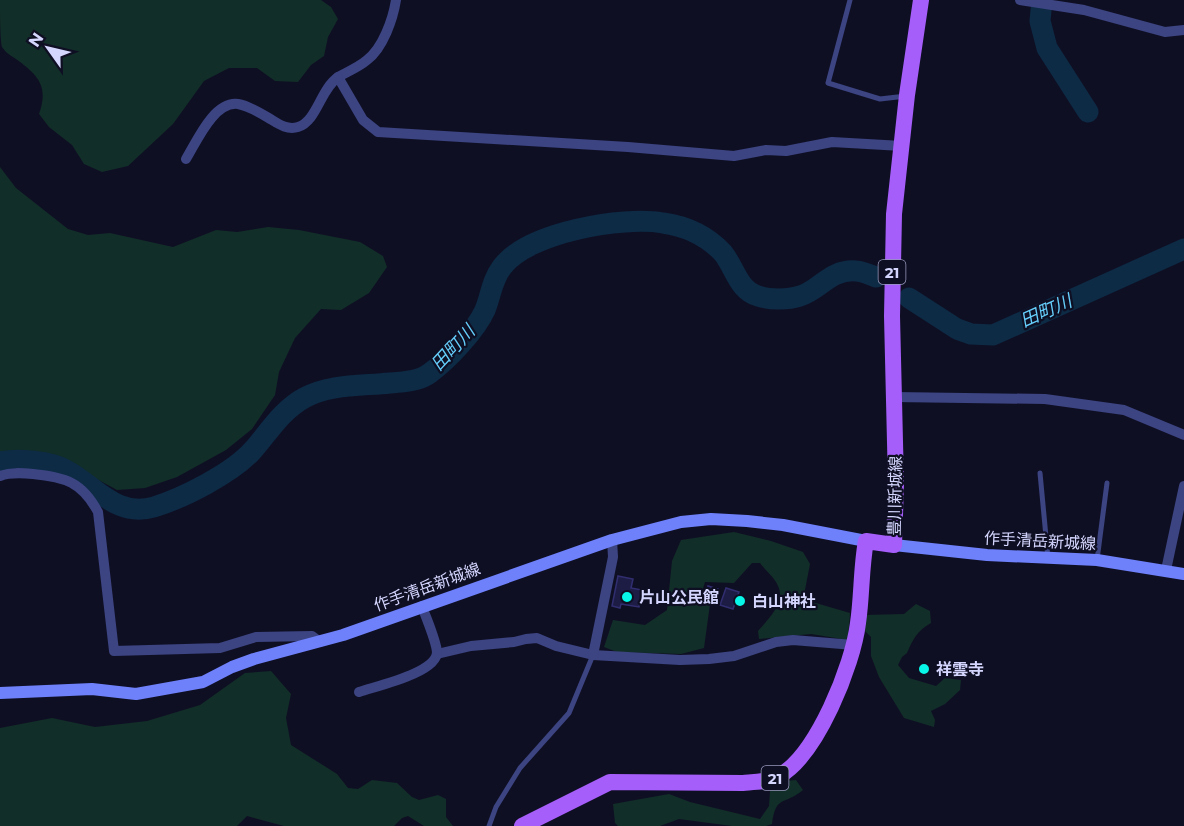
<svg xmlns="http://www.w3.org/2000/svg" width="1184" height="826" viewBox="0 0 1184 826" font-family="Montserrat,'Noto Sans JP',sans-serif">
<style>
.green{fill:#122e28}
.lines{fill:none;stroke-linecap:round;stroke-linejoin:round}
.river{stroke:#0d2b45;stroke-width:21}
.building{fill:#1d1c45;stroke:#312e70;stroke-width:1.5}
.service{stroke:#3c4482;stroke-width:5}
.minor{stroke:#3c4482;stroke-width:10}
.secondary{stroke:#6e81fb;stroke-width:12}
.primary{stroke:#a65efa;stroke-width:16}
.poi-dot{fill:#07f6e7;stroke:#0f0f24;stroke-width:2}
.labels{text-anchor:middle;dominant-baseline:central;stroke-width:4.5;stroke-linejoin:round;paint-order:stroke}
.shield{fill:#0f0f24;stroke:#999abd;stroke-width:1.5}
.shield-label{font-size:15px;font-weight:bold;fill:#d4d6fe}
.street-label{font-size:16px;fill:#d4d6fe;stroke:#0f0f24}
.poi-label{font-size:16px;font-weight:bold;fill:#d4d6fe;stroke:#0f0f24;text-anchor:start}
.water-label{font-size:18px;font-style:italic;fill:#65cefa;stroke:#0f0f24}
</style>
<rect width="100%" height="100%" fill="#0f0f24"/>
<g class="green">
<path d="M0 0H321L331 7 338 19 328 37 324 56 311 65 298 82 275 81 257 68H229L204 81 173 124 128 166 102 172 84 164 72 145 49 127 39 114C49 86 38 75 16 59 11 56 5 52 2 47 0 39 0 11 0 0Z"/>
<path d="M0 167 16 188 68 229 88 235 110 233 173 247 216 230 237 232 268 227 299 230 360 242 383 256 387 267 369 293 341 310 321 309 295 338 279 372 275 395 252 429 226 450 177 477 145 488 117 490 58 458 33 453 0 454Z"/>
<path d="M734 532 771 541 803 552 810 564 805 590 809 601 850 613 848 640 811 634 759 639 758 631C768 619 786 603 778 586 775 578 765 570 760 563H752L734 583 705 582 701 595 710 604 704 648 681 654 617 652 604 647 613 620 645 625 667 610 672 561 681 540Z"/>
<path d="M916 604 930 611 931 623C917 631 913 639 907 653L902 657 898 665 909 678 936 686 945 678 961 680 960 690 945 704 931 711 935 720 934 727 904 718 879 677 871 656V637L863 629 865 615 904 614Z"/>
<path d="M271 671 291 694 286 718 291 745 337 774 348 788 358 789 372 780 397 783 412 797 419 800 438 795 446 799V817L453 826H424L408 816 402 818 394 826H284L247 816 237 826H0V728L52 718 95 727 147 721 200 705 245 673Z"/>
<path d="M796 780 803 790C784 806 776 794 772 824L766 826H732L679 819 660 826H618L615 823 613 804 669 794 690 802 760 819 769 806 770 791 784 781Z"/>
</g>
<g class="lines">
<g class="river">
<path d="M1042 0 1040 21 1047 48 1088 112"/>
<path d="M909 298 957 329 971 334 993 335 1184 249"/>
<path d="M0 462C17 458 51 461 66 470 96 486 116 518 154 507 183 498 233 473 253 450 269 432 281 411 304 398 329 384 362 386 390 383 404 382 420 381 430 373 448 360 476 330 485 310 491 295 492 280 502 267 528 232 623 216 663 223 685 226 707 236 723 253 735 268 738 290 758 296 770 300 788 300 800 296 820 290 830 269 856 271 862 271 870 275 876 277"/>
</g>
</g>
<g class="building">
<path d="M618 576 633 579 631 588 642 590 639 607 621 604 620 608 612 606Z"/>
<path d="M708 586 718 589 716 598 705 594Z"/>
<path d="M726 588 739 592 733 609 720 605Z"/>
</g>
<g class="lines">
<g class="service">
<path d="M850 0 828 83 880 99 906 96"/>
<path d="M1040 473 1048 558"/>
<path d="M1097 560 1107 483"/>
<path d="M489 826 496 807 520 768 569 713 593 655"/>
</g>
<g class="minor">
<path d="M396 0C393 19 383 48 367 60 359 67 347 72 338 77L363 120 378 132 628 147 734 156 766 150 786 151 832 142 902 146"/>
<path d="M1020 0 1084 10 1165 32 1184 30"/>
<path d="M186 159C197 141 214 101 238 104 250 106 262 114 272 120 280 125 288 130 298 127 317 121 320 90 338 77"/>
<path d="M894 397 1045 399 1124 410 1184 435"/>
<path d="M0 476C10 472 22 473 33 474 65 477 82 482 98 512L114 651 220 648 256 637 312 636 320 642"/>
<path d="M1166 570 1184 486"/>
<path d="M437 654 471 646 514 642 526 639 537 638 556 646 593 655 680 660 709 659 734 656 776 642 793 640 854 645"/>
<path d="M593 655 613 557 612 540"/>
<path d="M359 692C376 686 437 673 437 652 436 640 426 618 422 606"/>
</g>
<g class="secondary">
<path d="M894 545 987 555 1097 560 1184 574"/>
<path d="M0 693 92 689 136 694 203 682 232 667 254 659 343 635 612 540 681 522 711 519 747 521 783 525 866 541"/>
</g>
<path class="primary" d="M522 826 610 782 743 783C755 782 769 782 779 776 817 755 853 665 858 623 862 596 861 568 866 541L894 545 896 484 892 316 894 214 907 95 921 0"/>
</g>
<g class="poi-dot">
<circle cx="627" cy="597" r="6"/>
<circle cx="740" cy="601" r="6"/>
<circle cx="924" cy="669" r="6"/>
</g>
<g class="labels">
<g class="shield">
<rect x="878.5" y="260" width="27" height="24" rx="4.5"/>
<rect x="761.5" y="766" width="27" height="24" rx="4.5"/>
</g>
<g class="shield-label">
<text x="892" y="272">21</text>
<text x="775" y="778">21</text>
</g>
<g class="street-label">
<text transform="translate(895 496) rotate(-89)">豊川新城線</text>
<text transform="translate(1040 541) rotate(3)">作手清岳新城線</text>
<text transform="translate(427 587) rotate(-20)">作手清岳新城線</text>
</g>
<g class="poi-label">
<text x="639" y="597">片山公民館</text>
<text x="752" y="601">白山神社</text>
<text x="936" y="669">祥雲寺</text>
</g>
<g class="water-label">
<text transform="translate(1046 311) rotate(-24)">田町川</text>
<text transform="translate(453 348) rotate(-47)">田町川</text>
</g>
</g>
<g transform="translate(48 48) rotate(304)" stroke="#0f0f24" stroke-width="4.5" paint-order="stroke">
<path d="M0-4.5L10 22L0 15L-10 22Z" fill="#d4d6fe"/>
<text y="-9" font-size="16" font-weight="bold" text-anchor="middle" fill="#d4d6fe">N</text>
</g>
</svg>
